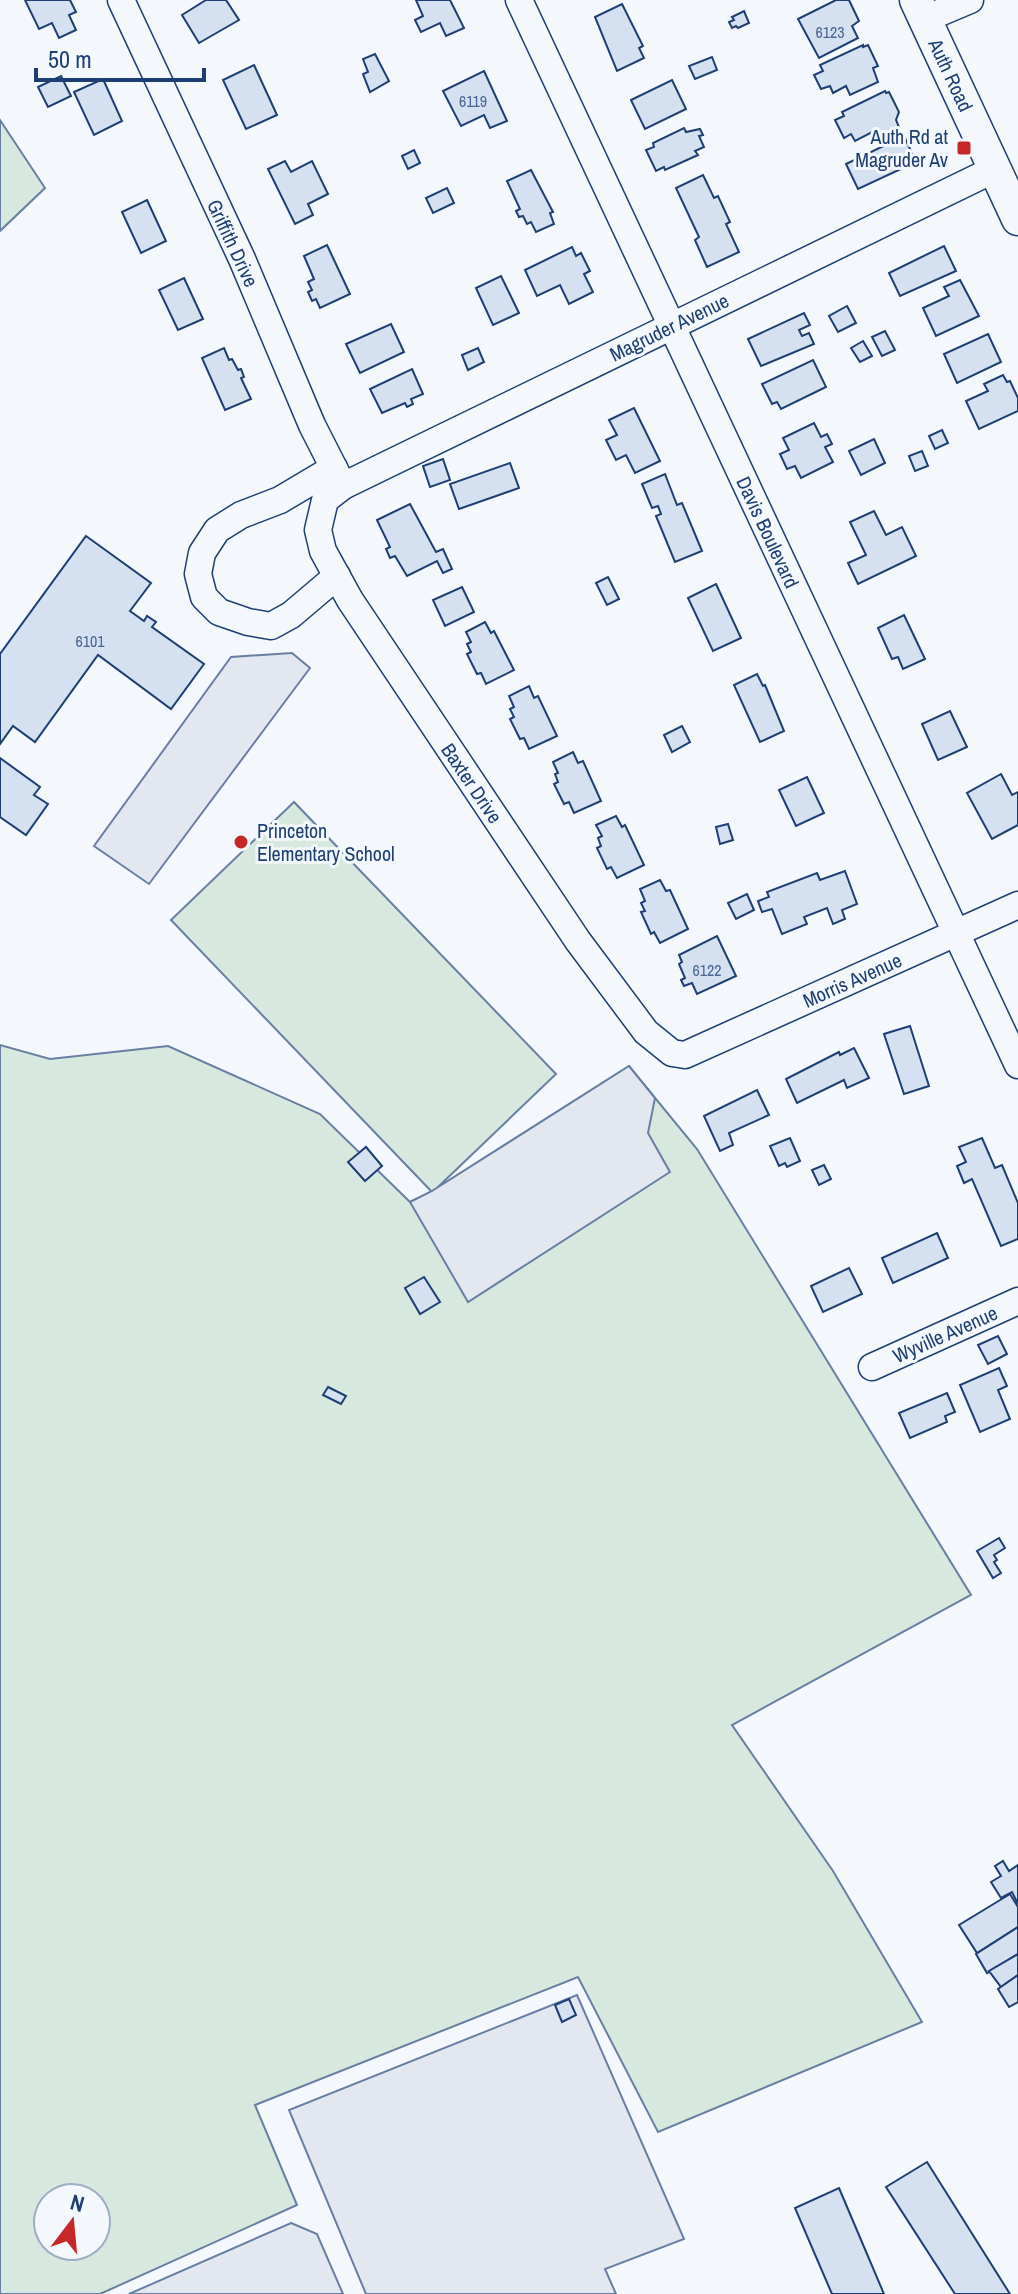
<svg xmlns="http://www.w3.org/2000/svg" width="1018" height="2294" viewBox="0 0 1018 2294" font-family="'Archivo Narrow',sans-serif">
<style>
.green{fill:#d7e8df;stroke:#687fa3;stroke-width:2;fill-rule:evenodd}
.parking{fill:#e3e8f0;stroke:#687fa3;stroke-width:2}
.building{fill:#d5e0f0;stroke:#1d3f73;stroke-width:2}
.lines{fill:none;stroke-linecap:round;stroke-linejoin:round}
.minor-casing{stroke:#1d3f73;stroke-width:29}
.major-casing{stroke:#1d3f73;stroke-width:35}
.minor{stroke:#f4f7fb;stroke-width:26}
.major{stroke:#f4f7fb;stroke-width:32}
.poi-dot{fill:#c62828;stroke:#f4f7fb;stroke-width:3}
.labels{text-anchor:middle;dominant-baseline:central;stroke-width:6;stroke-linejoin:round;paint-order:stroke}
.number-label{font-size:16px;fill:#4b6792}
.street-label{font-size:20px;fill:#1d3f73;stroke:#f4f7fb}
.poi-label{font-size:20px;fill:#1d3f73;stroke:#f4f7fb;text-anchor:end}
</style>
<rect width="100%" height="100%" fill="#f4f7fb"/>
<g class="green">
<path d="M0 120 45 188 0 231Z"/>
<path d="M294 802 556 1074 437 1188 629 1066 697 1149 971 1595 732 1725 833 1871 922 2022 658 2132 578 1977 255 2105 297 2205 100 2294H0V1045L50 1059 168 1046 320 1114 410 1202 432 1192 171 920ZM48 2198H96V2246H48Z"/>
</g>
<g class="parking">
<path d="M292 653 310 668 149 884 94 846 231 657Z"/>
<path d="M629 1066 655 1098 648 1133 670 1172 468 1302 410 1202 432 1191Z"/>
<path d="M577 1995 684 2239 605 2269 616 2294H366L289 2110Z"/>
<path d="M291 2223 317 2234 343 2294H129Z"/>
</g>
<g class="building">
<path d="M25 0H70L76 12 69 15 76 30 59 38 52 23 39 29Z"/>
<path d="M206 0H226L239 20 199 43 182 15Z"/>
<path d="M416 0H450L464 28 446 36 440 23 421 32 415 20 423 16Z"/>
<path d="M836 0H849L859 21 852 26 858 38 819 58 798 19Z"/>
<path d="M622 4 643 46 639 48 644 58 617 71 595 17Z"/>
<path d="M744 11 749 23 738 28 736 26 732 28 729 22 734 20 732 17Z"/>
<path d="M863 45V47L868 45 878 66 873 68 878 82 850 95 846 86 833 93 830 86 821 89 814 75 823 71 820 65Z"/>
<path d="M375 54 389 81 370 92 363 74 368 72 363 59Z"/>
<path d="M712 57 717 70 695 79 689 66Z"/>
<path d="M254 65 277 115 246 129 223 80Z"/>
<path d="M484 71 507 121 490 128 484 115 461 126 443 91Z"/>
<path d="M61 76 71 96 48 107 38 87Z"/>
<path d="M103 79 122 121 94 135 74 92Z"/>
<path d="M672 80 686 109 645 129 631 100Z"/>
<path d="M885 91 886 93 889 92 899 112 896 120 899 127 881 135 878 129 855 141 851 134 844 138 835 120 844 116 842 112Z"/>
<path d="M684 128 686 132 700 129 703 135 699 136 704 147 695 151 698 155 665 170 664 167 656 171 646 150 654 147 653 143Z"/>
<path d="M904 136 916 162 858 189 846 164Z"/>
<path d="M414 150 420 163 408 169 402 156Z"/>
<path d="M285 161 291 172 312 161 328 194 308 204 313 215 295 224 268 169Z"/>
<path d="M531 170 553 212 550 213 554 224 536 232 531 222 527 224 523 216 519 217 516 211 520 209 507 181Z"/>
<path d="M703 175 714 198 718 196 730 222 726 224 739 252 707 267 695 240 699 237 676 188Z"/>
<path d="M447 188 454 203 433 213 426 198Z"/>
<path d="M147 200 166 241 141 253 122 212Z"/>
<path d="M327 245 350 294 320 308 316 299 312 301 308 292 312 290 308 282 314 279 304 256Z"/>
<path d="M944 246 956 271 900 296 889 273Z"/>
<path d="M572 247 576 256 581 253 590 271 584 274 593 292 569 304 560 285 537 296 525 270Z"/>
<path d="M501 276 519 313 493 325 476 288Z"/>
<path d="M184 278 203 319 178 330 159 290Z"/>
<path d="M960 280 979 316 936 336 923 308 949 296 944 287Z"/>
<path d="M847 306 856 323 838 332 829 316Z"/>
<path d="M804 313 810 325 799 330 802 336 809 333 814 344 761 366 748 339Z"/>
<path d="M391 324 404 352 360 373 346 344Z"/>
<path d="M885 331 895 350 882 356 872 337Z"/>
<path d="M988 334 1001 362 957 383 944 354Z"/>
<path d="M863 341 872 356 860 362 851 348Z"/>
<path d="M224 348 229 360 232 359 238 370 241 369 244 377 241 378 251 399 225 410 202 358Z"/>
<path d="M478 348 484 362 468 370 462 355Z"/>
<path d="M813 360 826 387 781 409 777 402 772 404 762 384Z"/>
<path d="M412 369 423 394 411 399 413 404 407 407 405 403 382 413 370 389Z"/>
<path d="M1003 375 1007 382 1010 381 1018 398V411L979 429 966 401 988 391 984 384Z"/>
<path d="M634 408 660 461 635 473 626 455 616 460 606 440 617 435 609 420Z"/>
<path d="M814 423 821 437 827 434 832 444 825 447 833 462 801 478 795 466 787 469 780 454 789 450 783 438Z"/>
<path d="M942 430 948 443 935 449 929 436Z"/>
<path d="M874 439 885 463 861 475 849 451Z"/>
<path d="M922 451 928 466 915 471 909 456Z"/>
<path d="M443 459 450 480 430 487 423 466Z"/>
<path d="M510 463 519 488 459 509 450 484Z"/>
<path d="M665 474 677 505 682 503 702 551 675 562 656 516 661 514 658 506 652 508 642 484Z"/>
<path d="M410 504 436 552 443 549 452 569 443 573 437 561 407 576 395 556 390 558 386 549 390 547 377 520Z"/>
<path d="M874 511 886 535 902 527 916 556 858 584 848 563 866 555 850 522Z"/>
<path d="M86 536 151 583 130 611 144 621 147 616 156 622 152 627 204 664 171 709 98 655 35 742 13 726 0 744V654Z"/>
<path d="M608 577 619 599 607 605 596 583Z"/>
<path d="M716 584 741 638 713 651 688 598Z"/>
<path d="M462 587 474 612 445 626 433 600Z"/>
<path d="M904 615 925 659 903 669 898 657 892 659 878 628Z"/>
<path d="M485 622 491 633 494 631 514 670 486 684 481 673 477 674 467 654 471 652 467 644 471 642 466 632Z"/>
<path d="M757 674 763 686 765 685 784 731 760 742 734 685Z"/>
<path d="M529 686 534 698 538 696 557 736 529 749 524 738 520 739 510 719 514 717 510 709 514 707 509 696Z"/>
<path d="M950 711 967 747 938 760 922 724Z"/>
<path d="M682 726 690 742 672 752 664 735Z"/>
<path d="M573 752 578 763 583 761 601 801 574 813 569 802 564 804 554 784 558 782 555 774 558 773 553 762Z"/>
<path d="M0 758 40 787 34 795 48 804 26 835 0 817Z"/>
<path d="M1001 774 1012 795 1018 792V825L992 839 967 793Z"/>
<path d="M807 777 824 813 796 826 779 790Z"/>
<path d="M616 816 622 827 625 825 644 865 617 878 611 867 607 869 597 848 601 846 598 838 602 836 596 825Z"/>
<path d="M728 824 733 840 720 844 716 827Z"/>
<path d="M845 871 857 904 842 910 845 919 833 924 827 908 804 917 807 924 782 934 772 909 762 912 758 901 769 897 767 892 817 873 820 880Z"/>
<path d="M660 880 666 891 670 890 688 929 660 943 654 932 651 934 641 912 645 911 641 903 645 901 640 889Z"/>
<path d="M747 894 754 910 736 919 728 903Z"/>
<path d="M717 936 736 976 697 994 692 983 684 986 681 980 685 978 679 964 682 962 679 955Z"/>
<path d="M910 1026 929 1086 904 1094 884 1034Z"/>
<path d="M854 1048 869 1078 847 1088 844 1080 797 1103 786 1079 839 1052 840 1055Z"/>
<path d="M757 1090 769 1115 729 1133 733 1145 720 1151 704 1116Z"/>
<path d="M790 1138 800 1161 787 1167 785 1163 779 1166 770 1146Z"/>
<path d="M982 1138 995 1168 1002 1165 1018 1203V1239L1001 1246 972 1179 964 1183 957 1166 966 1162 959 1147Z"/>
<path d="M366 1147 382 1166 365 1181 348 1162Z"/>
<path d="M824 1165 831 1179 819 1185 812 1170Z"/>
<path d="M937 1233 948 1258 893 1283 882 1258Z"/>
<path d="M849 1268 862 1294 823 1312 811 1286Z"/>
<path d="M424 1277 440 1302 420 1314 405 1288Z"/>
<path d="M998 1336 1007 1354 988 1364 978 1345Z"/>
<path d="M999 1368 1007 1386 998 1390 1010 1419 980 1432 960 1385Z"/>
<path d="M328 1387 346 1396 341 1404 323 1395Z"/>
<path d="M947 1393 955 1412 945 1416 947 1422 910 1438 899 1413Z"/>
<path d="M999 1538 1005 1548 994 1555 997 1560 994 1562 1001 1573 993 1578 977 1551Z"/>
<path d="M1003 1861 1009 1871 1018 1865V1904L1012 1892 1001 1898 991 1882 1001 1876 995 1866Z"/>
<path d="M1010 1894 1018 1907V1927L977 1953 959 1925Z"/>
<path d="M1018 1927V1954L987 1973 976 1954Z"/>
<path d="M1018 1954V1975L1001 1987 989 1971Z"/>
<path d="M1018 1975V2002L1009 2007 998 1989Z"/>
<path d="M569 1999 576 2015 562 2022 555 2005Z"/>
<path d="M927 2162 1010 2294H955L886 2187Z"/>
<path d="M839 2188 884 2294H832L795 2208Z"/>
</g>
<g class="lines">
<defs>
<g id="minor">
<path d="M121 0 242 259 312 425 343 486"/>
<path d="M519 0 1018 1065"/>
<path d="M925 19 970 0"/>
<path d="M995 169 343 486 325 500 318 530 323 551 350 600 578 941 646 1032 672 1053 685 1055 1018 905"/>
<path d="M334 468 280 500 241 515 217 530 202 553 198 574 204 597 219 612 248 622 271 626 291 615 337 576"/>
<path d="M872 1367 1018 1301"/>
</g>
<path id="major" d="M916 0 1018 219"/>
</defs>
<use href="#minor" class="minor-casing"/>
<use href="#major" class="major-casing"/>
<use href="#minor" class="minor"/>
<use href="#major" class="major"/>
</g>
<g class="poi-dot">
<rect x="956" y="140" width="16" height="16" rx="4"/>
<circle cx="241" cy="842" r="8"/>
</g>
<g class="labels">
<g class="number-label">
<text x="830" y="32">6123</text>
<text x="473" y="101">6119</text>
<text x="90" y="641">6101</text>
<text x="707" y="970">6122</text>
</g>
<g class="street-label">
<text transform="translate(951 75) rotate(65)">Auth Road</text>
<text transform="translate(233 243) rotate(65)">Griffith Drive</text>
<text transform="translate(669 327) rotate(-26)">Magruder Avenue</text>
<text transform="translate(768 532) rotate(65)">Davis Boulevard</text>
<text transform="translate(472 783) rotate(56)">Baxter Drive</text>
<text transform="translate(852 980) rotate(-24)">Morris Avenue</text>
<text transform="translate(945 1334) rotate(-24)">Wyville Avenue</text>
</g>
<g class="poi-label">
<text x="948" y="136">Auth Rd at<tspan x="948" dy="23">Magruder Av</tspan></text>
<text x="257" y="830" text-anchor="start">Princeton<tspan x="257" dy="23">Elementary School</tspan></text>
</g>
</g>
<g transform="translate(72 2222) rotate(16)"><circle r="38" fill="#f4f7fb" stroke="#9eadc5" stroke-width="2"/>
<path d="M0-6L14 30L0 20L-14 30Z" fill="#c62828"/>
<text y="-12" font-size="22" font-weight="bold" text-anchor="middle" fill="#1d3f73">N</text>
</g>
<path d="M36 68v12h168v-12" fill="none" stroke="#1d3f73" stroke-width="4"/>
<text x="48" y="68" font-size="24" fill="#1d3f73" stroke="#f4f7fb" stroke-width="6" paint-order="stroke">50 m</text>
</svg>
